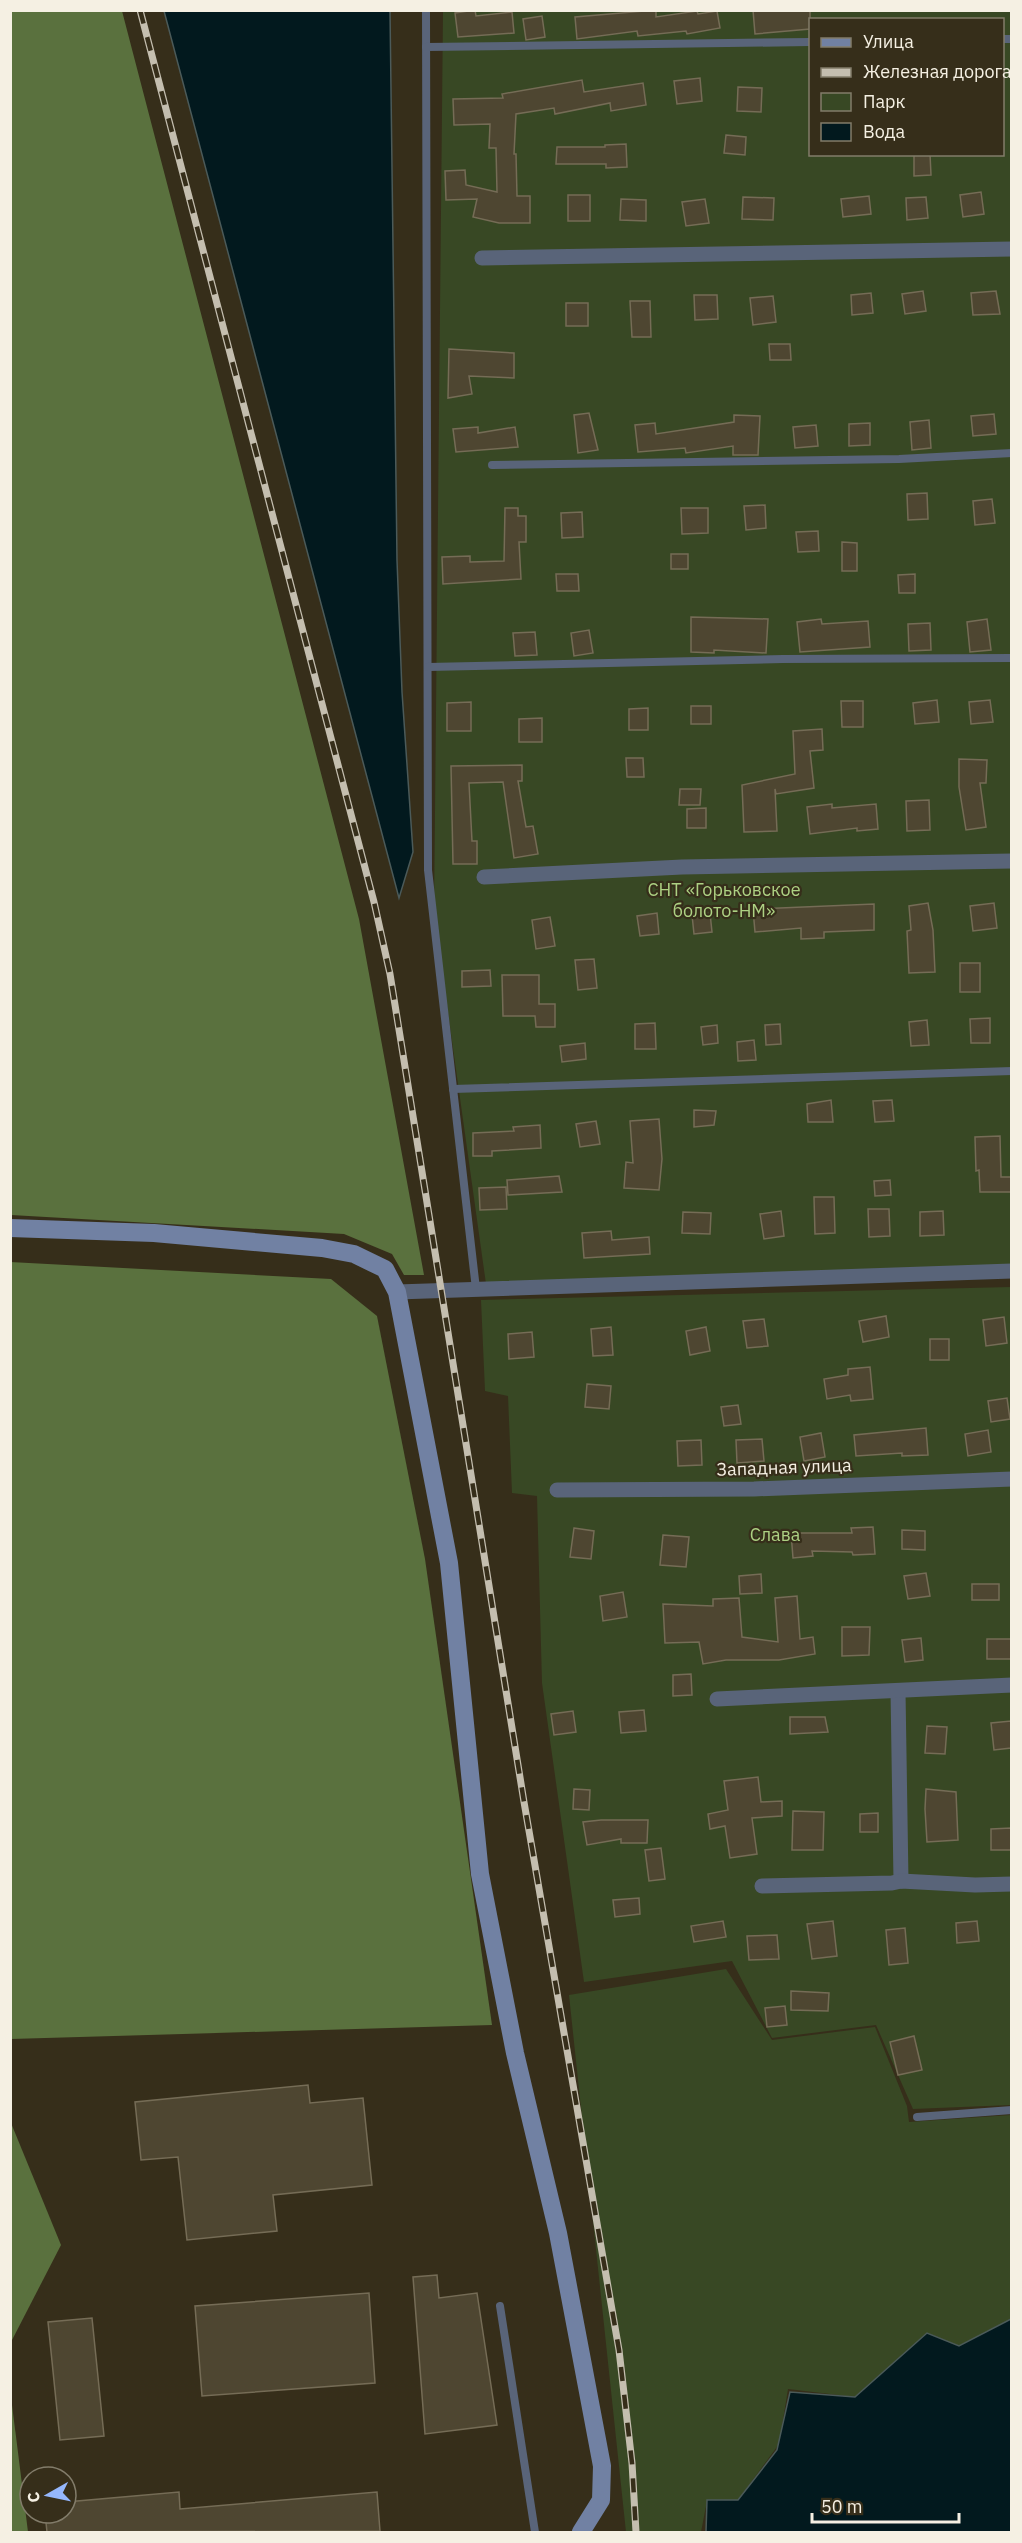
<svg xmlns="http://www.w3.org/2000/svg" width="1022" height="2543" viewBox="0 0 1022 2543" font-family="'IBM Plex Sans',sans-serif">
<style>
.green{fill:#384824;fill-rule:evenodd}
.forest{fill:#5a713e}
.water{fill:#02191e;stroke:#4b5a59;stroke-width:1.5}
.building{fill:#4e4631;stroke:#756c56;stroke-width:1.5}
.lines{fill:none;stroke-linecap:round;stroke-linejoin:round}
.lane{stroke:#596479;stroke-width:8}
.street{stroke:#596479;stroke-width:15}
.secondary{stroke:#7181a3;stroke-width:18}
.rail-casing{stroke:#c4beaf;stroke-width:7}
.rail{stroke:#362e1a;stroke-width:4.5;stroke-dasharray:14;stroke-linecap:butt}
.labels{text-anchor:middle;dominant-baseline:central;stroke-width:4.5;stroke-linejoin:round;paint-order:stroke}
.park-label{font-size:18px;fill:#add183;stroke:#362e1a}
.street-label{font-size:18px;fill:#f5f0e3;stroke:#362e1a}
</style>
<rect width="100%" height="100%" fill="#362e1a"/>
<g class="green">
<path d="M443 11H1011V1267L486 1284 434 912ZM810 20H1002V154H810Z"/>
<path d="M1011 1287V2105L913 2109 876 2025 772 2038 732 1961 584 1982 542 1683 537 1496 512 1493 508 1396 485 1391 481 1300Z"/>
<path d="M726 1969 772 2040 875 2027 907 2106 909 2122 1011 2115V2319L959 2346 927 2333 855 2397 788 2389 779 2444 738 2500 707 2501 701 2532H626L569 1995Z"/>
</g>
<g class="forest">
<path d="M10 11H122L359 919 424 1275H404L392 1254 344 1234 11 1215Z"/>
<path d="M10 1262 331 1279 377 1316 425 1559 492 2025 11 2039Z"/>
<path d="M11 2123 61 2245 11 2342H10Z"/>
<path d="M10 2397H11L28 2532H11Z"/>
</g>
<g class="water">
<path d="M164 11H390L397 560 402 692 413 852 399 898Z"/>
<path d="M1011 2319V2532H706L707 2500H738L777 2450 790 2392 855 2397 927 2333 959 2346Z"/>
</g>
<g class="building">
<path d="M475 10 476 16 512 12 514 33 458 37 455 13Z"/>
<path d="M656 10V17L697 11 698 14 717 11 720 28 687 34 686 31 638 36 637 31 577 39 575 17Z"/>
<path d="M753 10H810V29L755 34Z"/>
<path d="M542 16 545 37 526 40 523 19Z"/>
<path d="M700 78 702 101 677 104 674 81Z"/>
<path d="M582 80 584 92 643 83 646 105 611 111 610 103 555 114 554 108 516 114 514 154H516L517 196H530V223H499L473 217 477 199 446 200 445 171 465 170 466 185 497 192 496 148H489L490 124 454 125 453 99 503 98 502 94Z"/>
<path d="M738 87 762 88 761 112 737 111Z"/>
<path d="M726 135 746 137 745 155 724 153Z"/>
<path d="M626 144 627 167 606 168V164H556L557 147H605V145Z"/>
<path d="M914 154H930L931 175 914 176Z"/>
<path d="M981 192 984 214 963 217 960 195Z"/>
<rect x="568" y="195" width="22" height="26"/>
<path d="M869 196 871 214 843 217 841 199Z"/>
<path d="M743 197 774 198 773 220 742 219Z"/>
<path d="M926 197 928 218 907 220 906 198Z"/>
<path d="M621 199 646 200V221L620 220Z"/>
<path d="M705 199 709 223 686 226 682 202Z"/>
<path d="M923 291 926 311 905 314 902 294Z"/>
<path d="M996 291 1000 314 973 315 971 293Z"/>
<path d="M871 293 873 313 852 315 851 295Z"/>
<path d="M694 295H717L718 319 695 320Z"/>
<path d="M773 296 776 322 753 325 750 298Z"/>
<path d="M630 301H650L651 337H632Z"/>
<rect x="566" y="303" width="22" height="23"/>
<path d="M769 344H790L791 360H770Z"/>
<path d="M449 349 514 353V378L469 376 472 394 448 398Z"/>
<path d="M589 413 598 450 578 453 574 415Z"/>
<path d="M994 414 996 434 973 436 971 416Z"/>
<path d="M734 415 760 416 758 455H733V446L686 453 685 448 638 452 635 425 655 423 656 434 734 422Z"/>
<path d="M929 420 931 448 912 450 910 422Z"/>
<path d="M870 423V445L849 446V424Z"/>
<path d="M816 425 818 446 795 448 793 427Z"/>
<path d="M478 427V433L515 427 518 447 456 452 453 429Z"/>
<path d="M927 493 928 519 908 520 907 494Z"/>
<path d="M992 499 995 523 975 525 973 501Z"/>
<path d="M765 505 766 528 746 530 744 506Z"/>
<path d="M505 508H518V516H526V542H519L521 579 443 584 442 557 470 556V562L504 561Z"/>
<path d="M681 508H708V533L682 534Z"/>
<path d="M582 512 583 537 562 538 561 513Z"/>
<path d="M818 531 819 551 798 552 796 532Z"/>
<path d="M842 542 857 543V571H842Z"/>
<rect x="671" y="554" width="17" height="15"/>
<path d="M556 574H578L579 591H557Z"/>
<path d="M915 574V593H899L898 575Z"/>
<path d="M691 617 768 619 766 653 714 650V653L691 652Z"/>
<path d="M821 619 822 624 868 621 870 647 800 652 797 622Z"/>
<path d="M987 619 991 650 970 652 967 622Z"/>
<path d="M930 623 931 650 909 651 908 624Z"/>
<path d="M589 630 593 653 574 656 571 633Z"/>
<path d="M535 632 537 655 515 656 513 633Z"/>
<path d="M937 700 939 722 915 724 913 703Z"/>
<path d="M990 700 993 722 971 724 969 702Z"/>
<path d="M841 701H863V727H842Z"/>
<path d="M471 702V731H447V703Z"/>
<rect x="691" y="706" width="20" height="18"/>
<path d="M648 708V730H629V709Z"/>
<path d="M542 718V742H519V719Z"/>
<path d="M822 729 823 750 810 751 814 788 776 794 775 789 777 831 744 832 742 785 795 774 793 731Z"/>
<path d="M626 758H643L644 777H627Z"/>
<path d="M959 759 987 760 986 783H980L986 827 966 830 959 787Z"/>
<path d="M522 765V781H518L526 827 533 826 538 854 514 858 503 782 469 783 472 841H477V864H453L451 766Z"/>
<path d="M680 789H701L700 805H679Z"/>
<path d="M929 800 930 830 907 831 906 801Z"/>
<path d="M832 804V808L876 804 878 829 857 831V828L810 834 807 807Z"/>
<path d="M706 808V828H687V809Z"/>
<path d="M928 903 933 930 935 972 909 973 907 931 911 930 909 906Z"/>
<path d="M994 903 997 928 973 931 970 906Z"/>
<path d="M874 904V930L824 932V938L801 939V928L755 932 753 909Z"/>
<path d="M657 913 659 934 640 936 637 916Z"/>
<path d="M710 913 712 932 694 934 692 915Z"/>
<path d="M550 917 555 946 536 949 532 920Z"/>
<path d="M594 959 597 988 578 990 575 960Z"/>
<rect x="960" y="963" width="20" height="29"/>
<path d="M490 970 491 986 462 987V971Z"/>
<path d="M502 975H539V1004H555V1027H536L535 1016H503Z"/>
<path d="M990 1018V1043H971L970 1019Z"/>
<path d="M927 1020 929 1045 911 1046 909 1022Z"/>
<path d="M655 1023 656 1049H635V1024Z"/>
<path d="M780 1024 781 1044 766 1045 765 1025Z"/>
<path d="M717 1025 718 1043 703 1045 701 1027Z"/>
<path d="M754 1040 756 1060 738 1061 737 1042Z"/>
<path d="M585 1043 586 1059 562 1062 560 1046Z"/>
<path d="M831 1100 833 1122H808L807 1104Z"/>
<path d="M892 1100 894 1121 875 1122 873 1101Z"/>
<path d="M694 1110 716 1111 714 1125 694 1127Z"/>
<path d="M659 1119 662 1159 659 1190 624 1188 626 1162 633 1163 630 1121Z"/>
<path d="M596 1121 600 1144 580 1147 576 1124Z"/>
<path d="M540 1125 541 1148 492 1151V1156H473V1133L514 1131 513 1127Z"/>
<path d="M1000 1136 1001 1177H1011V1192H980L979 1170 976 1171 975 1137Z"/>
<path d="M559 1176 562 1192 508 1195 507 1180Z"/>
<path d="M890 1180 891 1195 875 1196 874 1181Z"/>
<path d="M506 1187 507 1209 480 1210 479 1188Z"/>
<path d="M814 1197H834L835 1233 815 1234Z"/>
<path d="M868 1209H889L890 1236 869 1237Z"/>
<path d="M781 1211 784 1236 764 1239 760 1214Z"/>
<path d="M943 1211 944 1235 920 1236V1212Z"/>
<path d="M683 1212 711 1213 710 1234 682 1233Z"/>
<path d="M611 1231 612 1240 649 1237 650 1254 584 1258 582 1233Z"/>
<path d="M886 1316 889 1337 863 1342 859 1321Z"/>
<path d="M1004 1317 1007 1343 986 1346 983 1320Z"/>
<path d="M764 1319 768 1346 747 1348 743 1321Z"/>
<path d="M611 1327 613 1355 593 1356 591 1329Z"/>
<path d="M706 1327 710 1351 690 1355 686 1331Z"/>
<path d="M532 1332 534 1357 509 1359 508 1334Z"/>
<rect x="930" y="1339" width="19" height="21"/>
<path d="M870 1367 873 1399 851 1401 850 1395 827 1399 824 1379 848 1375V1369Z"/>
<path d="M587 1384 611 1386 609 1409 585 1407Z"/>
<path d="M1007 1398 1010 1419 991 1422 988 1401Z"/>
<path d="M738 1405 741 1424 724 1426 721 1407Z"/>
<path d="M926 1428 928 1455 902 1456V1453L856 1456 854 1435Z"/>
<path d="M988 1430 991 1452 968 1456 965 1434Z"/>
<path d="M821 1433 825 1457 804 1461 800 1437Z"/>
<path d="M762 1439 764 1461 737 1463 736 1440Z"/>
<path d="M701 1440 702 1465 678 1466 677 1441Z"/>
<path d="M873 1527 875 1554 853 1555 852 1552 812 1551 813 1556 793 1558 791 1533H852L851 1528Z"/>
<path d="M574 1528 594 1531 591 1559 570 1557Z"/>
<path d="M902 1530 925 1531V1550L902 1549Z"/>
<path d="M663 1535 689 1537 686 1567 660 1565Z"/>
<path d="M926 1573 930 1596 908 1599 904 1576Z"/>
<path d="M761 1574 762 1593 740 1594 739 1576Z"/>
<rect x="972" y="1584" width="27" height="16"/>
<path d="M623 1592 627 1617 603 1621 600 1596Z"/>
<path d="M797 1596 800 1639 813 1637 815 1654 779 1660H726L703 1664 699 1642 665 1643 663 1604 713 1606V1599L739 1598 742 1637 778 1642 775 1598Z"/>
<path d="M842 1627H870L869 1655 842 1656Z"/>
<path d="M921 1638 923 1660 905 1662 902 1640Z"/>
<rect x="987" y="1639" width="24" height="20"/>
<path d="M691 1674 692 1695 673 1696V1675Z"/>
<path d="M644 1710 646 1731 621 1733 619 1712Z"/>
<path d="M573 1711 576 1732 554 1735 551 1714Z"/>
<path d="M790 1717H825L828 1732 790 1734Z"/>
<path d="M1011 1721V1748L994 1750 991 1723Z"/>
<path d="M927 1726 947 1727 945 1754 925 1753Z"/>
<path d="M758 1777 761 1802 782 1801V1816L752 1818 757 1854 730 1858 725 1826 710 1829 708 1814 728 1810 724 1781Z"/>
<path d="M574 1789 590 1790 589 1810 573 1809Z"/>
<path d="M926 1789 956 1792 958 1840 927 1842 925 1809Z"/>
<path d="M793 1811 824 1812 823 1850H792Z"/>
<path d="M878 1813V1832H860V1814Z"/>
<path d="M601 1820H648L647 1843H621V1839L587 1845 583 1822Z"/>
<path d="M1011 1828V1850H991V1829Z"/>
<path d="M661 1848 665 1879 649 1881 645 1850Z"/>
<path d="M639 1898 640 1914 615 1917 613 1900Z"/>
<path d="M723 1921 726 1937 694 1942 691 1926Z"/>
<path d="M833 1921 837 1956 812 1959 807 1924Z"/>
<path d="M977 1921 979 1941 957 1943 956 1923Z"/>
<path d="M905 1928 908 1963 889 1965 886 1930Z"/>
<path d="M777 1935 779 1959 749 1960 747 1936Z"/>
<path d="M791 1991 829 1993 828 2011 791 2010Z"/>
<path d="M785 2006 787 2025 767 2027 765 2008Z"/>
<path d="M914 2036 922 2070 898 2075 890 2042Z"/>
<path d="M308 2085 310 2103 363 2098 372 2185 273 2195 277 2231 187 2240 178 2157 141 2160 135 2102Z"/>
<path d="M437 2275 439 2298 477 2293 497 2425 425 2434 413 2277Z"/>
<path d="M369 2293 375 2383 202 2396 195 2306Z"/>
<path d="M92 2318 104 2436 60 2440 48 2322Z"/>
<path d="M179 2492 180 2509 377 2492 380 2531 47 2532 45 2513H66V2502Z"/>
</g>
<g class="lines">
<g class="lane">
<path d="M426 10 428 870 476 1289"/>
<path d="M1002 39H1012"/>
<path d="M426 47 810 42"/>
<path d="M492 465 899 459 1012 453"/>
<path d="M428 667 783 659 1012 658"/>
<path d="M453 1089 1012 1071"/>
<path d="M917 2117 1012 2110"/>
<path d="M500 2306 535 2532"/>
</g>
<g class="street">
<path d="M482 258 1012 249"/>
<path d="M484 877 682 867 1012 861"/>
<path d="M397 1292 1012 1271"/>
<path d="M557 1490 754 1489 1012 1479"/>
<path d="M898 1691 901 1881"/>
<path d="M717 1699 1012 1685"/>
<path d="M762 1886 892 1883 901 1881 975 1885 1012 1884"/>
</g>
<path class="secondary" d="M10 1228 154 1233 322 1248 354 1254 385 1269 397 1292 449 1563 480 1874 515 2053 558 2233 602 2466 601 2500 581 2532"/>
<defs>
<path id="rail" d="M140 10 374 902 390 974 524 1802 619 2350 632 2463 636 2532"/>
</defs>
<use href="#rail" class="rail-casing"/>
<use href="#rail" class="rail"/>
</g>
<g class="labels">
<g class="park-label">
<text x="724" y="889">СНТ «Горьковское<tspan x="724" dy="21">болото-НМ»</tspan></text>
<text x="775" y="1534">Слава</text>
</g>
<g class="street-label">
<text transform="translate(784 1467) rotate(-2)">Западная улица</text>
</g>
</g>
<rect width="1022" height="2543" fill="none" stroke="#f5f0e3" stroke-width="24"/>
<rect x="809" y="18" width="195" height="138" fill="#362e1a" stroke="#827c6a" stroke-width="1.5"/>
<rect x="821" y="38" width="30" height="9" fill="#7181a3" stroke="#827c6a" stroke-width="1.5"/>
<text x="863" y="48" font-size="18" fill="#f5f0e3">Улица</text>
<rect x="821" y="68" width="30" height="9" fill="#c4beaf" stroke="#827c6a" stroke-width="1.5"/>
<text x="863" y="78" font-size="18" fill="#f5f0e3">Железная дорога</text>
<rect x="821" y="93" width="30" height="18" fill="#384824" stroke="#827c6a" stroke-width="1.5"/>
<text x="863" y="108" font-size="18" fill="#f5f0e3">Парк</text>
<rect x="821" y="123" width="30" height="18" fill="#02191e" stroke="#827c6a" stroke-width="1.5"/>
<text x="863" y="138" font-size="18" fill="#f5f0e3">Вода</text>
<g transform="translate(48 2495) rotate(261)"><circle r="28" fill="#362e1a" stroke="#827c6a" stroke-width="1.5"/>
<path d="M0-4.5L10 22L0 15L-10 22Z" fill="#95b7fd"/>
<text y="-9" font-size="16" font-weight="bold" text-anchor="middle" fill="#f5f0e3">С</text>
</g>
<path d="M812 2513v9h147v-9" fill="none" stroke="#f5f0e3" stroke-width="3"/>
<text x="821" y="2513" font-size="18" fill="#f5f0e3" stroke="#362e1a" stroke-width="4.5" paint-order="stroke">50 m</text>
</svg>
